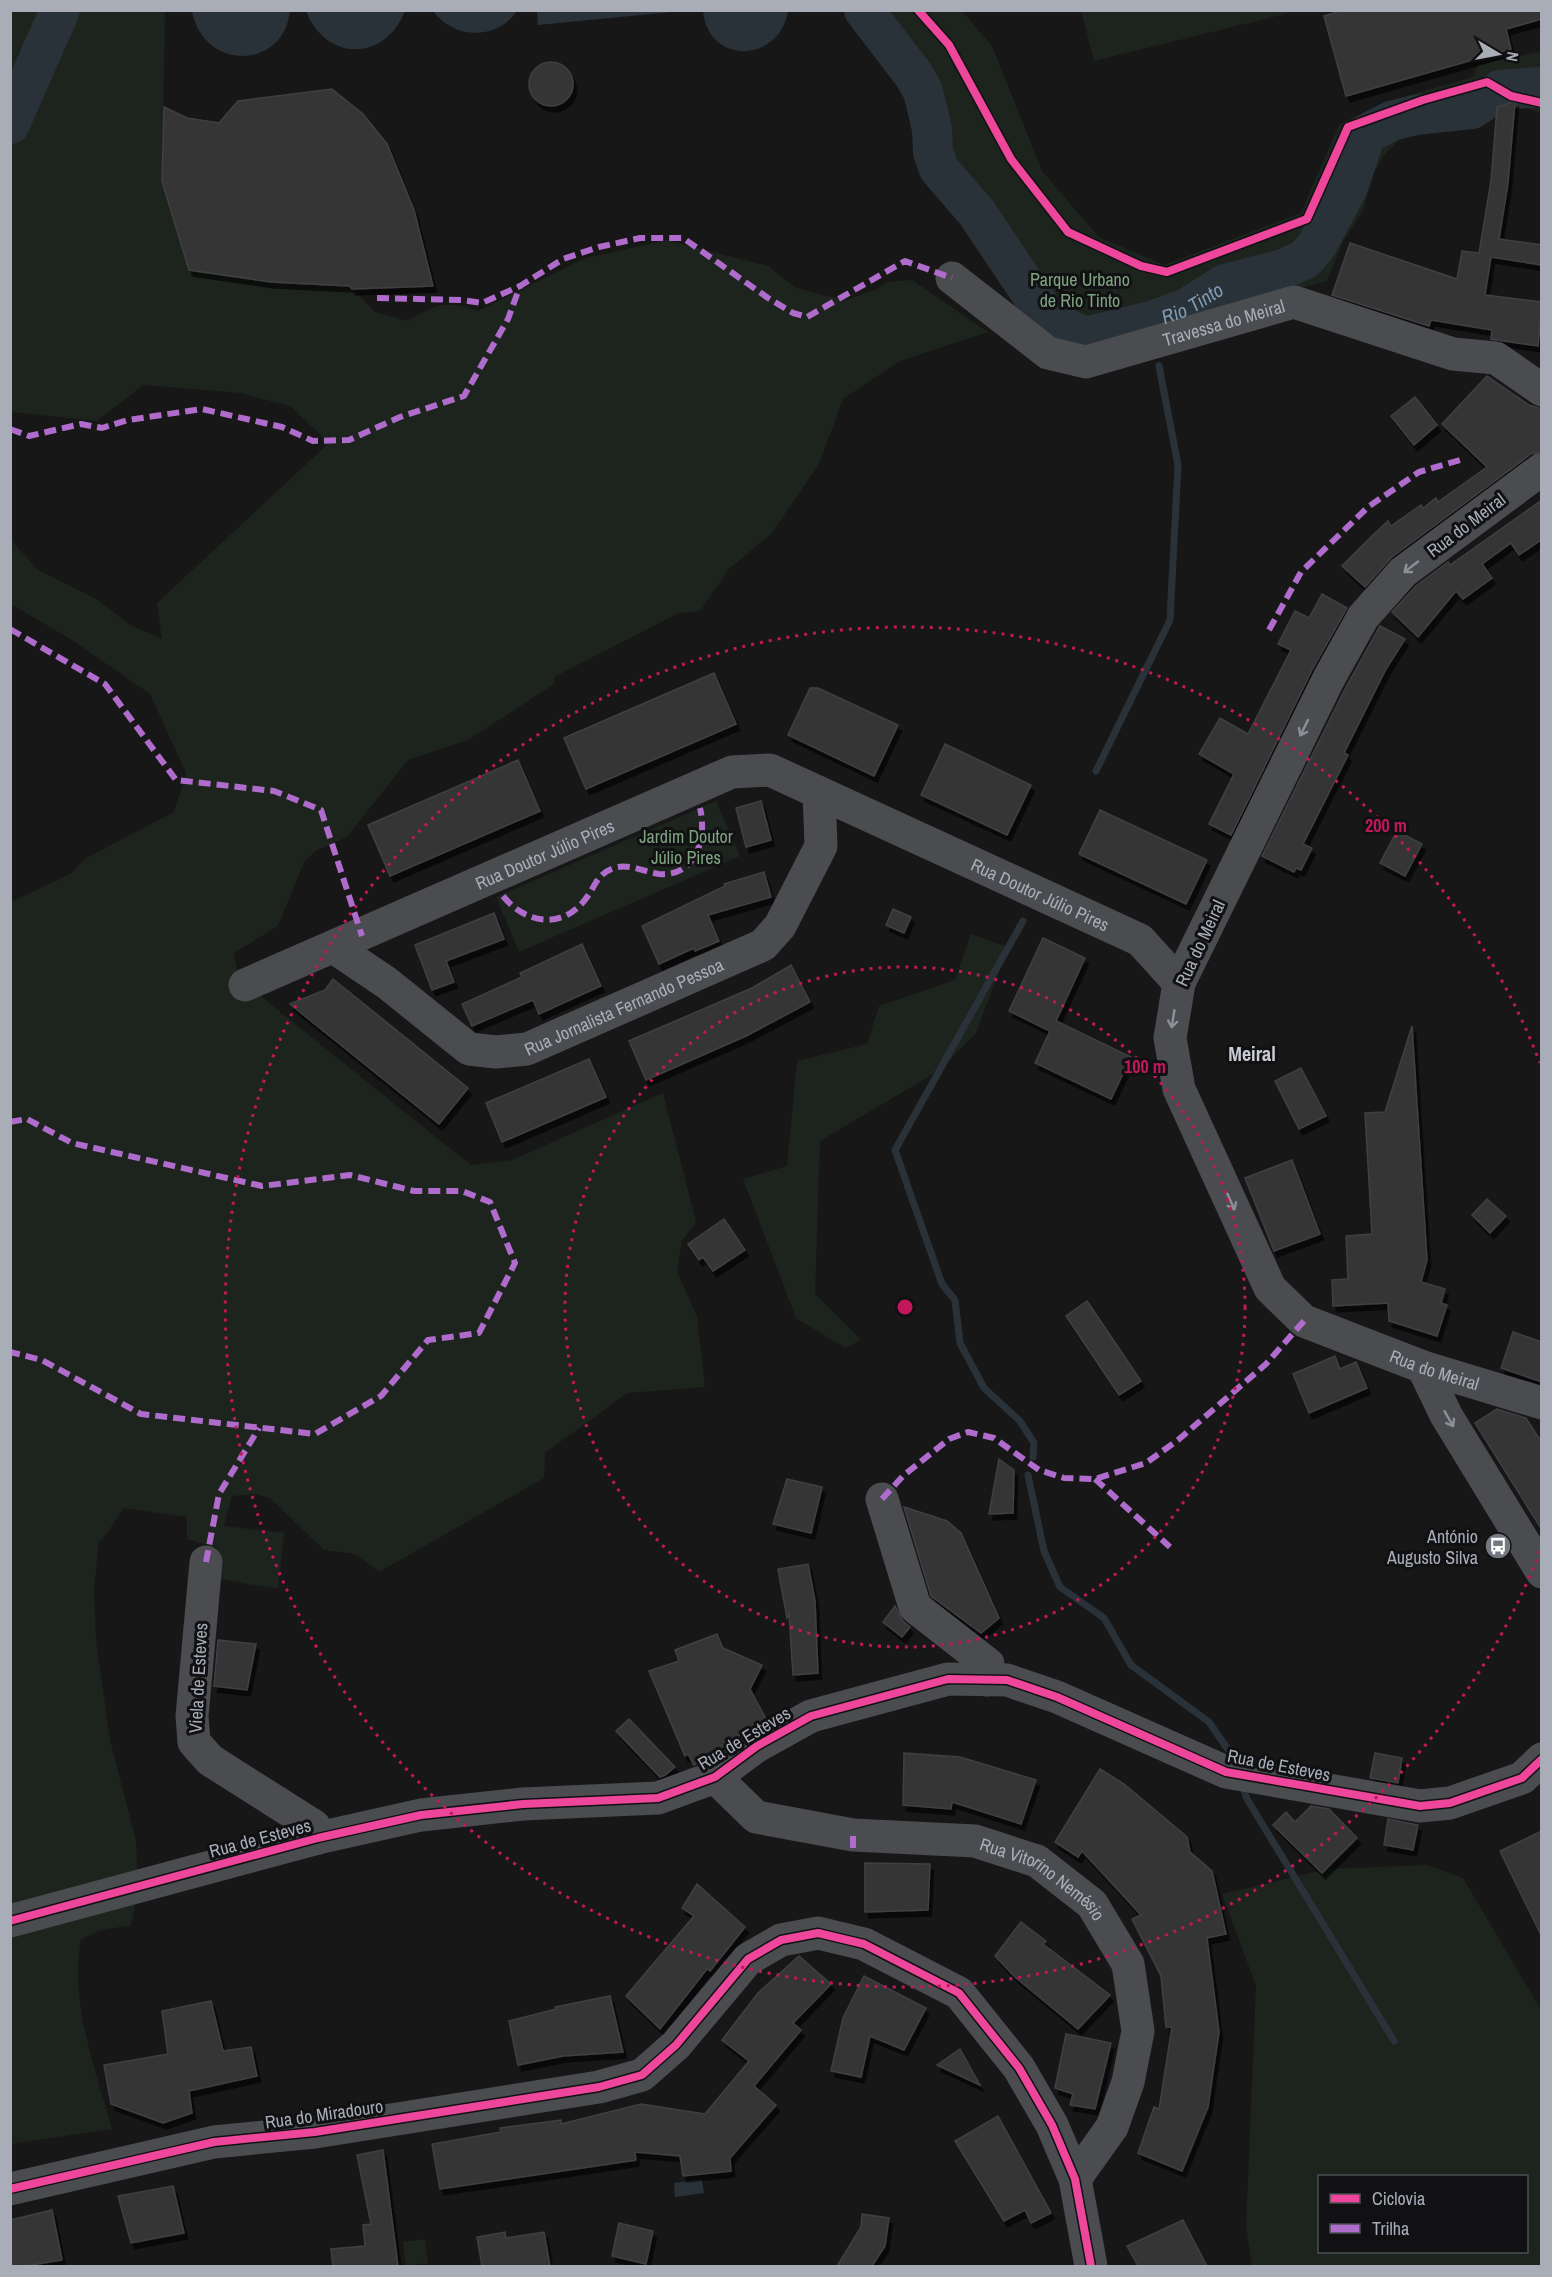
<svg xmlns="http://www.w3.org/2000/svg" width="1552" height="2277" viewBox="0 0 1552 2277" font-family="'Archivo Narrow',sans-serif">
<style>
.green{fill:#1d241e;fill-rule:evenodd}
.water{fill:#2a3239}
.lines{fill:none;stroke-linecap:round;stroke-linejoin:round}
.stream{stroke:#2a3239;stroke-width:7}
.river{stroke:#2a3239;stroke-width:40}
.building{fill:#353536;stroke:#3f4043;stroke-width:1.5;filter:url(#shadow)}
.minor{stroke:#4b4c50;stroke-width:33}
.quiet{stroke:#b06ccc;stroke-width:6;stroke-dasharray:12 6;stroke-linecap:butt}
.cycleway-casing{stroke:#111113;stroke-width:11}
.cycleway{stroke:#ed469a;stroke-width:8}
.oneway{stroke:#8c9099}
.ring{fill:none;stroke:#c2185b;stroke-width:3;stroke-dasharray:3 6}
.labels{text-anchor:middle;dominant-baseline:central;stroke-width:6;stroke-linejoin:round;paint-order:stroke}
.park-label{font-size:18px;fill:#7fa381;stroke:#111113}
.street-label{font-size:18px;fill:#a8adb8;stroke:#111113}
.poi-label{font-size:18px;fill:#a8adb8;stroke:#111113;text-anchor:end}
.water-label{font-size:20px;font-style:italic;fill:#7f9bb3;stroke:#111113}
.neighbourhood-label{font-size:20px;font-weight:bold;fill:#c9ccd4;stroke:#111113}
.centre{fill:#c2185b;stroke:#111113;stroke-width:3}
.ring-label{font-size:18px;text-anchor:middle;font-weight:bold;fill:#c2185b;stroke:#111113;stroke-width:6;stroke-linejoin:round;paint-order:stroke}
</style>
<defs>
<filter id="shadow"><feDropShadow dx="3.5" dy="6" stdDeviation="0" flood-color="#0009"/></filter>
</defs>
<rect width="100%" height="100%" fill="#171717"/>
<g class="green">
<path d="M1081 10H1297V11L1094 61Z"/>
<path d="M10 11H165L162 181 271 282 350 286 375 312 408 321C436 304 445 300 478 311L583 259 666 240 768 266 796 288 845 300 875 290 887 282 912 280 988 332 900 361 843 399 819 464 771 534 729 569 700 611 679 613 554 677V684L468 740 408 760 347 837 315 851 304 862 278 926 234 953 239 979 471 1165 512 1160 663 1093 696 1222 682 1241 677 1272 697 1316 705 1387 627 1393 545 1453 544 1478 379 1572 355 1554 324 1550 270 1498 254 1494 232 1496 224 1526 284 1533 278 1589 215 1578 218 1548 187 1539V1517L124 1508 102 1540H99L94 1590 96 1640 110 1740 136 1840 138 1893 131 1925 98 1931 81 1940C69 2002 96 2070 112 2129L11 2144V902L70 874 86 858 174 812 186 773 150 694 72 640 11 604V540L38 570 96 599 130 625 162 639 157 603 329 443 290 406 240 393 143 385 97 421 11 412Z"/>
<path d="M846 11H962L992 46 1042 171 1099 237 1164 265 1301 213 1339 125 1352 118 1383 110 1410 95 1473 77 1478 65 1537 52 1541 54V113L1509 102 1502 104 1485 117 1463 122 1441 120 1400 139 1384 155 1375 171 1363 210 1343 242 1327 281 1305 287H1268L1247 292 1239 297 1214 302 1204 315 1096 350 1056 339 1030 325 981 240 920 165 911 92Z"/>
<path d="M716 801 740 856 519 952 496 897Z"/>
<path d="M971 934 1008 947 976 1033 940 1070 820 1141 815 1294 861 1340 845 1348 796 1318 743 1179 787 1166 797 1061 867 1044 879 1006 955 980Z"/>
<path d="M1427 1865 1463 1878 1541 2010V2266H1252L1246 2227 1256 1986 1222 1894 1328 1869ZM1320 2176H1526V2252H1320Z"/>
<path d="M425 2239 428 2263 406 2266 403 2242Z"/>
</g>
<g class="water">
<path d="M692 10 538 25 537 11V10Z"/>
<path d="M192 11V10L290 11C283 71 203 71 192 11Z"/>
<path d="M306 11H405C385 62 326 62 306 11Z"/>
<path d="M433 11H517C497 40 454 40 433 11Z"/>
<path d="M703 11V10L788 11C779 64 708 65 703 11Z"/>
<path d="M702 2179 704 2193 675 2197 674 2183Z"/>
</g>
<g class="lines">
<g class="stream">
<path d="M1096 771 1170 620 1178 465 1159 366"/>
<path d="M1023 921 895 1150 942 1284 955 1300 960 1343 984 1388 1020 1421 1034 1443 1033 1457"/>
<path d="M1028 1475 1044 1551 1060 1587 1104 1618 1131 1665 1209 1722 1238 1764"/>
<path d="M1243 1787 1247 1799 1394 2041"/>
</g>
<g class="river">
<path id="s1" d="M864 10 913 74 923 91 932 129 933 152 939 169 977 213 1048 319 1085 337 1151 321 1187 308 1225 284 1283 269 1305 259 1317 245 1347 189 1366 134 1391 121 1415 115 1472 109 1500 90 1542 87"/>
<path d="M10 124 60 10"/>
</g>
</g>
<g class="building">
<path d="M1344 10H1542V19L1506 29 1511 49 1346 96 1324 16Z"/>
<circle cx="551" cy="84" r="22"/>
<path d="M332 89 363 114 387 144 414 210 433 286 352 289 350 286 271 282 189 270 162 181 164 107 187 118 219 123 238 101Z"/>
<path d="M1515 101 1508 183 1499 239 1542 245V265L1491 257 1485 295 1542 302 1538 346 1491 339 1492 330 1431 320 1429 326 1332 295 1350 243 1457 279 1462 251 1479 253 1491 181 1497 107Z"/>
<path d="M1487 376 1529 405 1542 409V451L1531 454 1392 557 1365 587 1342 566 1372 536 1388 521 1391 526 1421 505 1423 508 1436 498 1438 502 1487 467 1442 424Z"/>
<path d="M1415 397 1437 425 1414 445 1391 416Z"/>
<path d="M1542 500V539L1519 555 1511 543 1482 564 1492 578 1463 599 1456 591 1418 637 1392 612 1416 586 1448 562 1450 565Z"/>
<path d="M1322 594 1347 608 1312 670 1231 835 1209 824 1234 774 1199 754 1220 718 1248 734 1291 650 1278 644 1295 611 1309 618Z"/>
<path d="M1380 626 1405 639 1386 669 1344 753 1348 755 1303 844 1312 848 1301 870 1296 868 1294 872 1262 856 1346 687Z"/>
<path d="M714 673 736 724 586 789 564 738Z"/>
<path d="M810 688H818L898 725 874 776 788 735Z"/>
<path d="M945 744 1031 785 1007 835 921 795Z"/>
<path d="M518 760 540 811 390 876 368 825Z"/>
<path d="M761 801 771 840 746 847 736 808Z"/>
<path d="M1100 810 1207 860 1186 904 1079 854Z"/>
<path d="M1397 831 1422 844 1405 876 1380 863Z"/>
<path d="M764 872 771 897 708 915 719 941 695 951 694 948 659 964 642 926 725 886 724 884Z"/>
<path d="M893 909 911 917 904 933 886 925Z"/>
<path d="M494 913 504 939 446 961 454 982 432 990 415 945Z"/>
<path d="M1043 938 1085 958 1056 1021 1131 1057 1111 1099 1035 1063 1050 1031 1009 1011Z"/>
<path d="M582 944 601 986 539 1014 533 1000 472 1026 462 1004 522 977 520 973Z"/>
<path d="M791 965 810 1002 746 1036 646 1080 629 1041 752 988Z"/>
<path d="M333 979 468 1088 439 1124 290 1004 325 990Z"/>
<path d="M1412 1026 1427 1260 1421 1282 1445 1289 1441 1303 1447 1305 1437 1336 1389 1321 1388 1303 1333 1306 1332 1280 1348 1279 1346 1236 1372 1234 1365 1113 1385 1112Z"/>
<path d="M589 1059 606 1097 502 1142 486 1103Z"/>
<path d="M1301 1068 1326 1116 1299 1129 1275 1081Z"/>
<path d="M1292 1160 1320 1234 1274 1251 1245 1178Z"/>
<path d="M1487 1199 1506 1216 1490 1233 1472 1215Z"/>
<path d="M724 1219 745 1250 713 1271 703 1257 699 1260 688 1244Z"/>
<path d="M1087 1301 1141 1381 1119 1395 1066 1316Z"/>
<path d="M1513 1332 1542 1342V1382L1501 1368Z"/>
<path d="M1335 1356 1340 1369 1356 1362 1367 1388 1309 1413 1293 1374Z"/>
<path d="M1497 1409 1526 1418 1542 1443V1530L1475 1423Z"/>
<path d="M999 1459 1014 1470 1013 1513 989 1514Z"/>
<path d="M787 1479 822 1487 811 1533 773 1524Z"/>
<path d="M904 1507 947 1521 961 1533 999 1618 981 1633 931 1596Z"/>
<path d="M808 1564 815 1601 818 1673 793 1675 789 1614 787 1618 778 1569Z"/>
<path d="M895 1606 903 1621 910 1627 902 1637 883 1622Z"/>
<path d="M717 1634 723 1648 762 1665 750 1689 766 1719 729 1742 706 1760 694 1765 688 1754 685 1756 649 1671 679 1661 675 1650Z"/>
<path d="M218 1640 256 1644 247 1690 214 1686Z"/>
<path d="M629 1719 675 1767 665 1775 660 1777 616 1731Z"/>
<path d="M904 1753 960 1757 1036 1780 1021 1824 952 1802 951 1809 903 1805Z"/>
<path d="M1375 1753 1402 1758 1398 1783 1370 1778Z"/>
<path d="M1100 1769 1124 1784 1187 1837 1190 1852 1212 1871 1226 1934 1207 1938 1219 2032 1208 2107 1182 2171 1138 2153 1154 2107 1159 2109 1172 2027H1166L1161 1976 1132 1919 1141 1915 1082 1851 1078 1857 1055 1842Z"/>
<path d="M1311 1806 1329 1809 1357 1838 1322 1873 1273 1825 1286 1812 1295 1822Z"/>
<path d="M1388 1819 1418 1825 1413 1850 1384 1845Z"/>
<path d="M1542 1831V1937L1500 1851Z"/>
<path d="M865 1863 930 1864 928 1910 865 1912Z"/>
<path d="M697 1884 745 1927 710 1971 707 1969 660 2029 626 1996 694 1916 682 1908Z"/>
<path d="M1021 1922 1046 1941 1043 1944 1110 1995 1078 2029 1015 1977 995 1956Z"/>
<path d="M799 1956 831 1984 793 2023 801 2030 754 2086 776 2105 730 2158 731 2171 683 2176 680 2156 635 2152 636 2160 440 2189 432 2144 501 2132 500 2128 561 2120V2124L641 2104 705 2114 749 2061 722 2040 758 1993Z"/>
<path d="M864 1976 926 2008 904 2050 870 2036 861 2077 831 2071 843 2018Z"/>
<path d="M610 1996 623 2052 563 2056 518 2065 509 2021 556 2009 555 2007Z"/>
<path d="M211 2001 223 2051 251 2047 257 2076 189 2091 192 2113 163 2123 111 2104 104 2065 168 2054 162 2011Z"/>
<path d="M1066 2034 1111 2043 1095 2109 1070 2105 1073 2094 1055 2088Z"/>
<path d="M960 2049 980 2085 937 2065Z"/>
<path d="M998 2116 1051 2213 1031 2223 1025 2210 1004 2221 955 2141Z"/>
<path d="M383 2150 398 2266H333L331 2249 365 2246 363 2225 371 2224 357 2155Z"/>
<path d="M173 2186 184 2233 131 2243 118 2196Z"/>
<path d="M52 2210 62 2260 26 2266H10V2220Z"/>
<path d="M862 2214 889 2218 885 2246 872 2266H837L861 2227Z"/>
<path d="M1183 2220 1207 2266H1138L1127 2246Z"/>
<path d="M619 2223 653 2231 646 2264 612 2256Z"/>
<path d="M505 2232 506 2238 544 2232 550 2266H482L477 2237Z"/>
</g>
<g class="lines">
<g class="minor">
<path id="s2" d="M952 278 1048 353 1086 362 1294 302 1453 354 1496 358 1542 390"/>
<path id="s3" d="M1542 469 1403 572 1363 617 1329 678 1179 983 1170 1038 1179 1089 1270 1288 1304 1321 1423 1367 1542 1403"/>
<path id="s4" d="M335 948 387 983 469 1049 496 1052 527 1049 763 945 780 926 821 846 819 793"/>
<path id="s5" d="M245 985 732 772 770 770 1140 940 1179 983"/>
<path d="M1423 1367 1446 1415 1542 1572"/>
<path d="M882 1499 915 1607 988 1664 987 1680"/>
<path d="M206 1562 192 1716 194 1742 210 1760 314 1826 318 1838"/>
<path id="s6" d="M715 1777 756 1817 853 1835 975 1841 1037 1861 1092 1904 1128 1964 1138 2031 1128 2082 1112 2127 1075 2179"/>
<path d="M10 1921 318 1838 421 1815 523 1804 658 1798 715 1777 757 1746 811 1716 948 1679 1007 1680 1057 1697 1226 1772 1420 1806 1450 1803 1522 1778 1542 1759"/>
<path d="M10 2189 214 2142 315 2132 599 2087 642 2075 676 2045 748 1959 781 1940 818 1933 864 1944 959 1993 1019 2068 1052 2125 1075 2179 1091 2266"/>
</g>
<g class="quiet">
<path d="M377 298 462 300 482 303 520 286"/>
<path d="M10 429 29 436 81 424 102 428 128 420 202 409 282 427 313 441 349 440 400 417 464 396 508 319 520 286 563 259 599 247 640 238H683L768 298 793 313 807 317 905 261 952 278"/>
<path d="M10 629 105 684 176 780 274 791 321 810 362 936"/>
<path d="M1269 630 1301 572 1368 507 1419 472 1460 460"/>
<path d="M503 896C525 923 560 930 584 901 595 888 596 874 614 868 629 863 644 872 659 874 697 877 707 837 700 808"/>
<path d="M10 1122 27 1119 72 1143 262 1186 350 1175 414 1191H462L490 1202 515 1263 479 1333 428 1340 381 1396 315 1434 141 1414 42 1360 10 1352"/>
<path d="M1095 1479 1170 1547"/>
<path d="M882 1499 903 1476 949 1439 968 1432 994 1438 1039 1470 1064 1478 1095 1479 1146 1463 1178 1440 1266 1364 1304 1321"/>
<path d="M206 1562 219 1494 259 1428"/>
<path d="M853 1848V1835"/>
</g>
<defs>
<g id="cycleway">
<path d="M918 10 949 45 1011 159 1068 232 1141 266 1167 272 1307 219 1348 127 1423 100 1487 82 1511 96 1542 103"/>
<path d="M10 1921 318 1838 421 1815 523 1804 658 1798 715 1777 757 1746 811 1716 948 1679 1007 1680 1057 1697 1226 1772 1420 1806 1450 1803 1522 1778 1542 1759"/>
<path d="M10 2189 214 2142 315 2132 599 2087 642 2075 676 2045 748 1959 781 1940 818 1933 864 1944 959 1993 1019 2068 1052 2125 1075 2179 1091 2266"/>
</g>
</defs>
<use href="#cycleway" class="cycleway-casing"/>
<use href="#cycleway" class="cycleway"/>
</g>
<defs><path id="oneway-shaft" d="M-6 0H5M1.5-3L5.5 0L1.5 3" fill="none" stroke-width="1.6" stroke-linecap="round" stroke-linejoin="round" transform="scale(1.5)"/></defs>
<g class="oneway">
<use href="#oneway-shaft" transform="translate(1411 567) rotate(142)"/>
<use href="#oneway-shaft" transform="translate(1304 728) rotate(116)"/>
<use href="#oneway-shaft" transform="translate(1173 1019) rotate(99)"/>
<use href="#oneway-shaft" transform="translate(1231 1202) rotate(66)"/>
<use href="#oneway-shaft" transform="translate(1449 1419) rotate(60)"/>
</g>
<g class="ring">
<circle cx="905" cy="1307" r="340"/>
<path d="M1540 1551A680 680 0 1 1 1540 1063"/>
</g>
<defs>
<symbol id="bus-disc" viewBox="-11 -11 22 22"><circle r="9.5" fill="#757880" stroke="#111113"/><path d="M-5-6H5V4H4V6H2V4H-2V6H-4V4H-5ZM-3.5-4V0h7V-4ZM-3.5 1.2v1.5H-2V1.2ZM2 1.2v1.5H3.5V1.2Z" fill="#fff"/></symbol>
</defs>
<g fill-rule="evenodd">
<use href="#bus-disc" x="1483" y="1531" width="30" height="30"/>
</g>
<g class="labels">
<g class="park-label">
<text x="1080" y="279">Parque Urbano<tspan x="1080" dy="21">de Rio Tinto</tspan></text>
<text x="686" y="836">Jardim Doutor<tspan x="686" dy="21">Júlio Pires</tspan></text>
</g>
<g class="street-label">
<text stroke="none"><textPath href="#s2" startOffset="304">Travessa do Meiral</textPath></text>
<text transform="translate(1466 525) rotate(-37)">Rua do Meiral</text>
<text stroke="none"><textPath href="#s5" startOffset="327">Rua Doutor Júlio Pires</textPath></text>
<text stroke="none"><textPath href="#s5" startOffset="867">Rua Doutor Júlio Pires</textPath></text>
<text transform="translate(1200 943) rotate(-65)">Rua do Meiral</text>
<text stroke="none"><textPath href="#s4" startOffset="332">Rua Jornalista Fernando Pessoa</textPath></text>
<text stroke="none"><textPath href="#s3" startOffset="1156">Rua do Meiral</textPath></text>
<text transform="translate(198 1678) rotate(-87)">Viela de Esteves</text>
<text transform="translate(744 1738) rotate(-31)">Rua de Esteves</text>
<text transform="translate(1279 1765) rotate(11)">Rua de Esteves</text>
<text transform="translate(260 1838) rotate(-15)">Rua de Esteves</text>
<text stroke="none"><textPath href="#s6" startOffset="357">Rua Vitorino Nemésio</textPath></text>
<text transform="translate(324 2114) rotate(-8)">Rua do Miradouro</text>
</g>
<g class="poi-label">
<text x="1478" y="1536">António<tspan x="1478" dy="21">Augusto Silva</tspan></text>
</g>
<g class="water-label">
<text stroke="none"><textPath href="#s1" startOffset="520">Rio Tinto</textPath></text>
</g>
<g class="neighbourhood-label">
<text x="1252" y="1053">Meiral</text>
</g>
</g>
<circle cx="905" cy="1307" r="9" class="centre"/>
<g class="ring-label">
<text x="1386" y="832">200 m</text>
<text x="1145" y="1073">100 m</text>
</g>
<rect width="1552" height="2277" fill="none" stroke="#a8adb8" stroke-width="24"/>
<rect x="1318" y="2175" width="210" height="78" fill="#111113" stroke="#4d4f55" stroke-width="1.5"/>
<rect x="1330" y="2194" width="30" height="9" fill="#ed469a" stroke="#4d4f55" stroke-width="1.5"/>
<text x="1372" y="2205" font-size="18" fill="#a8adb8">Ciclovia</text>
<rect x="1330" y="2224" width="30" height="9" fill="#b06ccc" stroke="#4d4f55" stroke-width="1.5"/>
<text x="1372" y="2235" font-size="18" fill="#a8adb8">Trilha</text>
<g transform="translate(1498 54) rotate(100)" stroke="#111113" stroke-width="4.5" paint-order="stroke">
<path d="M0-4.5L10 22L0 15L-10 22Z" fill="#a8adb8"/>
<text y="-9" font-size="16" font-weight="bold" text-anchor="middle" fill="#a8adb8">N</text>
</g>
</svg>
